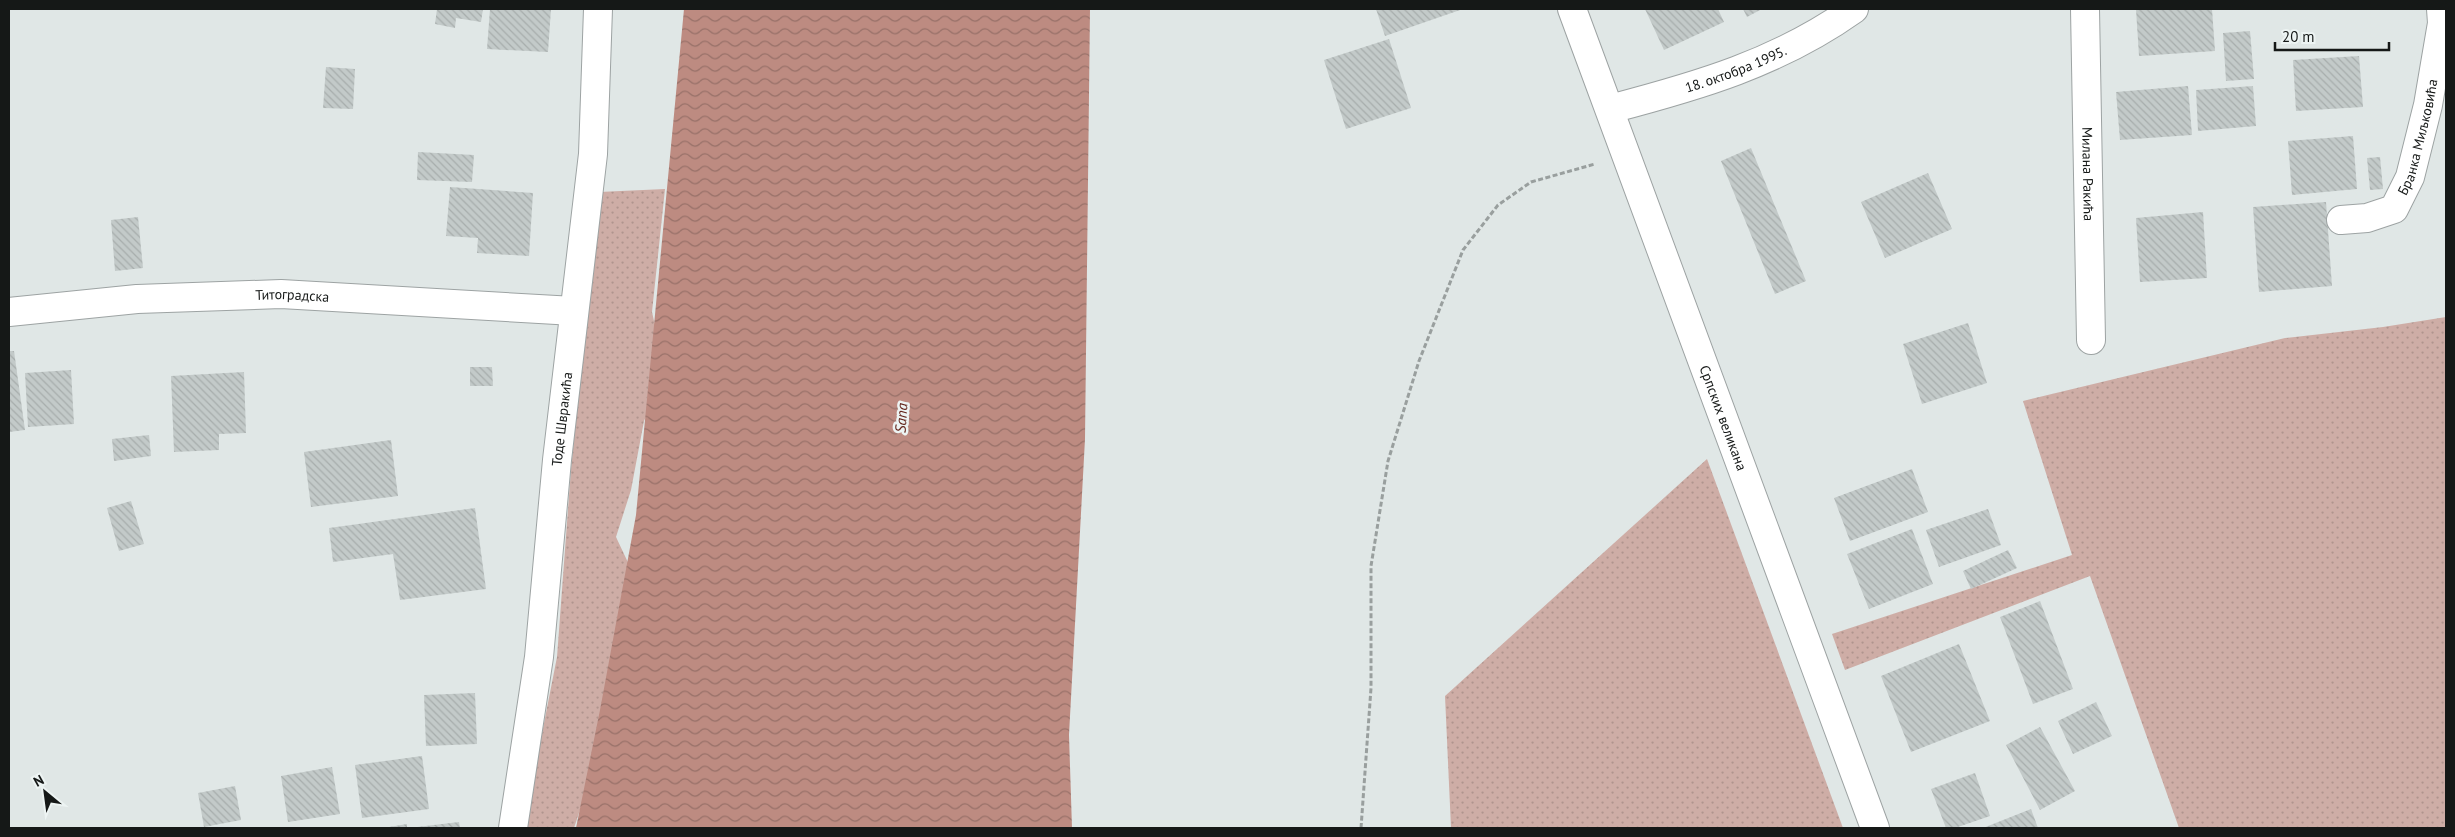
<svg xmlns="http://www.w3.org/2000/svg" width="2455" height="837" viewBox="0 0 2455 837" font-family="'PT Sans',sans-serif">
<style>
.green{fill:url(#green-dots)}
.water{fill:url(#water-waves)}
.building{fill:url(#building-back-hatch)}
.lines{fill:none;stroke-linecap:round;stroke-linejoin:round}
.minor-casing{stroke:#9da3a3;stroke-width:30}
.major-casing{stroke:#9da3a3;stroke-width:30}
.path{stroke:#999f9e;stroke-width:3;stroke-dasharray:5 2.5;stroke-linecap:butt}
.minor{stroke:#fff;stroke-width:28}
.major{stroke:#fff;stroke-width:28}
.labels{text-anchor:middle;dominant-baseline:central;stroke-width:5;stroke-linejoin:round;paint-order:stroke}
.street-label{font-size:14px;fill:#151817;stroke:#edf4f3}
.water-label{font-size:15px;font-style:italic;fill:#63251b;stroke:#edf4f3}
</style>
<defs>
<pattern id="green-dots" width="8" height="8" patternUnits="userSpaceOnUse" patternTransform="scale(1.25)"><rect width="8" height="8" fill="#ceada6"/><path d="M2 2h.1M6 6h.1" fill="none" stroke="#b0948e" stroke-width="1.8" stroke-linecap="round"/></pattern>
<pattern id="water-waves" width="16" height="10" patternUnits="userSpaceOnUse" patternTransform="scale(1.25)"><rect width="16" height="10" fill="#bd8b81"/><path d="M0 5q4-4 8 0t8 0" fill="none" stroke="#987169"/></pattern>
<pattern id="building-back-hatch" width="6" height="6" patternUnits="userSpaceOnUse" patternTransform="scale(1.25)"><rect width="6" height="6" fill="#c3cac9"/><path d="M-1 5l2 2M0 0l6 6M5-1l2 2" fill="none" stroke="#a7adac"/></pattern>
</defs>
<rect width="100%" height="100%" fill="#e0e7e6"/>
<g class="green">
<path d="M665 189 652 312 662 357 661 384 644 421 631 490 616 537 648 605 574 828H526L535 769 557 657 571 469 599 192Z"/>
<path d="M2446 317V828H2179L2090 576 1845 670 1832 634 2072 555 2023 401 2285 338 2383 327Z"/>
<path d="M1707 459 1843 828H1451L1445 696Z"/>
</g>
<path class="water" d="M684 9H1090L1085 439 1069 735 1072 828H576L600 710 636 515Z"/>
<g class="building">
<path d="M437 9H483L481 22 456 18 455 28 435 24Z"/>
<path d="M490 9H551L548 52 487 49Z"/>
<path d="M1376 9H1463L1385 36Z"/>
<path d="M1645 9H1718L1724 22 1664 50Z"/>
<path d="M1743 9H1762L1747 17Z"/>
<path d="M2136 9H2212L2215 51 2139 56Z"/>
<path d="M2250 31 2254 79 2226 81 2223 33Z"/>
<path d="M1389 39 1411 108 1346 129 1324 60Z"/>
<path d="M2359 56 2363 107 2296 111 2293 60Z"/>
<path d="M326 67 355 69 353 109 323 108Z"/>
<path d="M2188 86 2192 135 2120 140 2116 92Z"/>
<path d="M2253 86 2256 126 2198 131 2196 90Z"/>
<path d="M2353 136 2357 189 2292 195 2288 141Z"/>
<path d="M1751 148 1806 281 1775 294 1721 161Z"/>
<path d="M418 152 474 155 472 182 417 180Z"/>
<path d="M2380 157 2383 189 2370 190 2367 158Z"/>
<path d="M1928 173 1952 229 1885 258 1861 202Z"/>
<path d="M450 187 533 193 529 256 477 253 478 238 446 236Z"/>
<path d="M2326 202 2332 286 2259 292 2253 207Z"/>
<path d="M2203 212 2207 278 2140 282 2136 218Z"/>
<path d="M138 217 143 268 115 271 111 220Z"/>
<path d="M1968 323 1987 383 1922 404 1903 344Z"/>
<path d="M9 351H14L25 430 9 432Z"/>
<path d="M470 367H492L493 386H470Z"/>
<path d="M71 370 74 424 28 427 25 373Z"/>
<path d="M244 372 246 433 219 434V450L174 452 171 376Z"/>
<path d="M149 435 151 456 114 461 112 439Z"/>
<path d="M391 440 398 496 311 507 304 452Z"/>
<path d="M1912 469 1928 512 1850 541 1834 498Z"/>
<path d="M131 501 144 544 119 551 107 508Z"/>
<path d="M475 508 486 589 400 600 393 554 333 562 329 528Z"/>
<path d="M1988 509 2001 545 1939 567 1926 530Z"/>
<path d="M1912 529 1933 584 1869 609 1847 554Z"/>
<path d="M2008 550 2017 568 1971 589 1963 571Z"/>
<path d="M2040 601 2073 689 2033 704 2000 617Z"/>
<path d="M1959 644 1990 721 1911 752 1881 676Z"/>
<path d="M475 693 477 744 426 746 424 695Z"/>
<path d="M2096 702 2112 736 2073 754 2058 721Z"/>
<path d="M2040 727 2075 791 2040 810 2006 745Z"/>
<path d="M422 756 429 809 362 818 355 765Z"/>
<path d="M332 767 340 814 288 822 281 776Z"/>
<path d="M1975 773 1990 816 1955 828H1946L1931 789Z"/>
<path d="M235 786 241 820 204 827 198 793Z"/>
<path d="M2031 809 2038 828H1983Z"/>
<path d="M459 822 460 828H417V827Z"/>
<path d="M407 824V828H390L389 827Z"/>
</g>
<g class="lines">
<defs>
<g id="minor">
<path id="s1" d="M2085 9 2091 340"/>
<path id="s2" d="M1610 109C1698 86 1778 63 1854 9"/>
<path id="s3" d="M2341 220 2367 218 2394 209 2410 177 2428 105 2442 23 2441 9"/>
<path id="s4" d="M9 312 137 299 281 294 574 311"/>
<path id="s5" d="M513 828 539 657 557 460 593 154 598 9"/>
</g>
<g id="major">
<path id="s6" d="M1572 9 1875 828"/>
</g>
</defs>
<use href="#minor" class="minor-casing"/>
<use href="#major" class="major-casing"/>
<path class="path" d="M1361 828 1371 688V566L1388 461 1419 361 1463 250 1498 205 1531 182 1595 164"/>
<use href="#minor" class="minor"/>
<use href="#major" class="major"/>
</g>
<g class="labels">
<g class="street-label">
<text stroke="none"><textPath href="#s2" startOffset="132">18. октобра 1995.</textPath></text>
<text stroke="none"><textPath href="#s3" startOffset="131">Бранка Миљковића</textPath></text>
<text stroke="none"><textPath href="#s1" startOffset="165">Милана Ракића</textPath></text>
<text stroke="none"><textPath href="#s4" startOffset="284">Титоградска</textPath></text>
<text stroke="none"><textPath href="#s6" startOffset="436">Српских великана</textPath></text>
<text stroke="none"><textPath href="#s5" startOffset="412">Тоде Швракића</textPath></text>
</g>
<g class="water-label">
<text transform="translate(901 418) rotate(-86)">Sana</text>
</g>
</g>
<rect width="2455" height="837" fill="none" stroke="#151817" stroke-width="20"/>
<g transform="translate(45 792) rotate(331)" stroke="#edf4f3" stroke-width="4" paint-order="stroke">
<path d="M0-4L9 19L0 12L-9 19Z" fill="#151817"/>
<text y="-8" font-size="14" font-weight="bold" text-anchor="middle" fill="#151817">N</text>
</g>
<path d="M2275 42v8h114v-8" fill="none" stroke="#151817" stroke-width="2.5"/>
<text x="2282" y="42" font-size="15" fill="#151817" stroke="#edf4f3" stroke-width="4" paint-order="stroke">20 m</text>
</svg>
